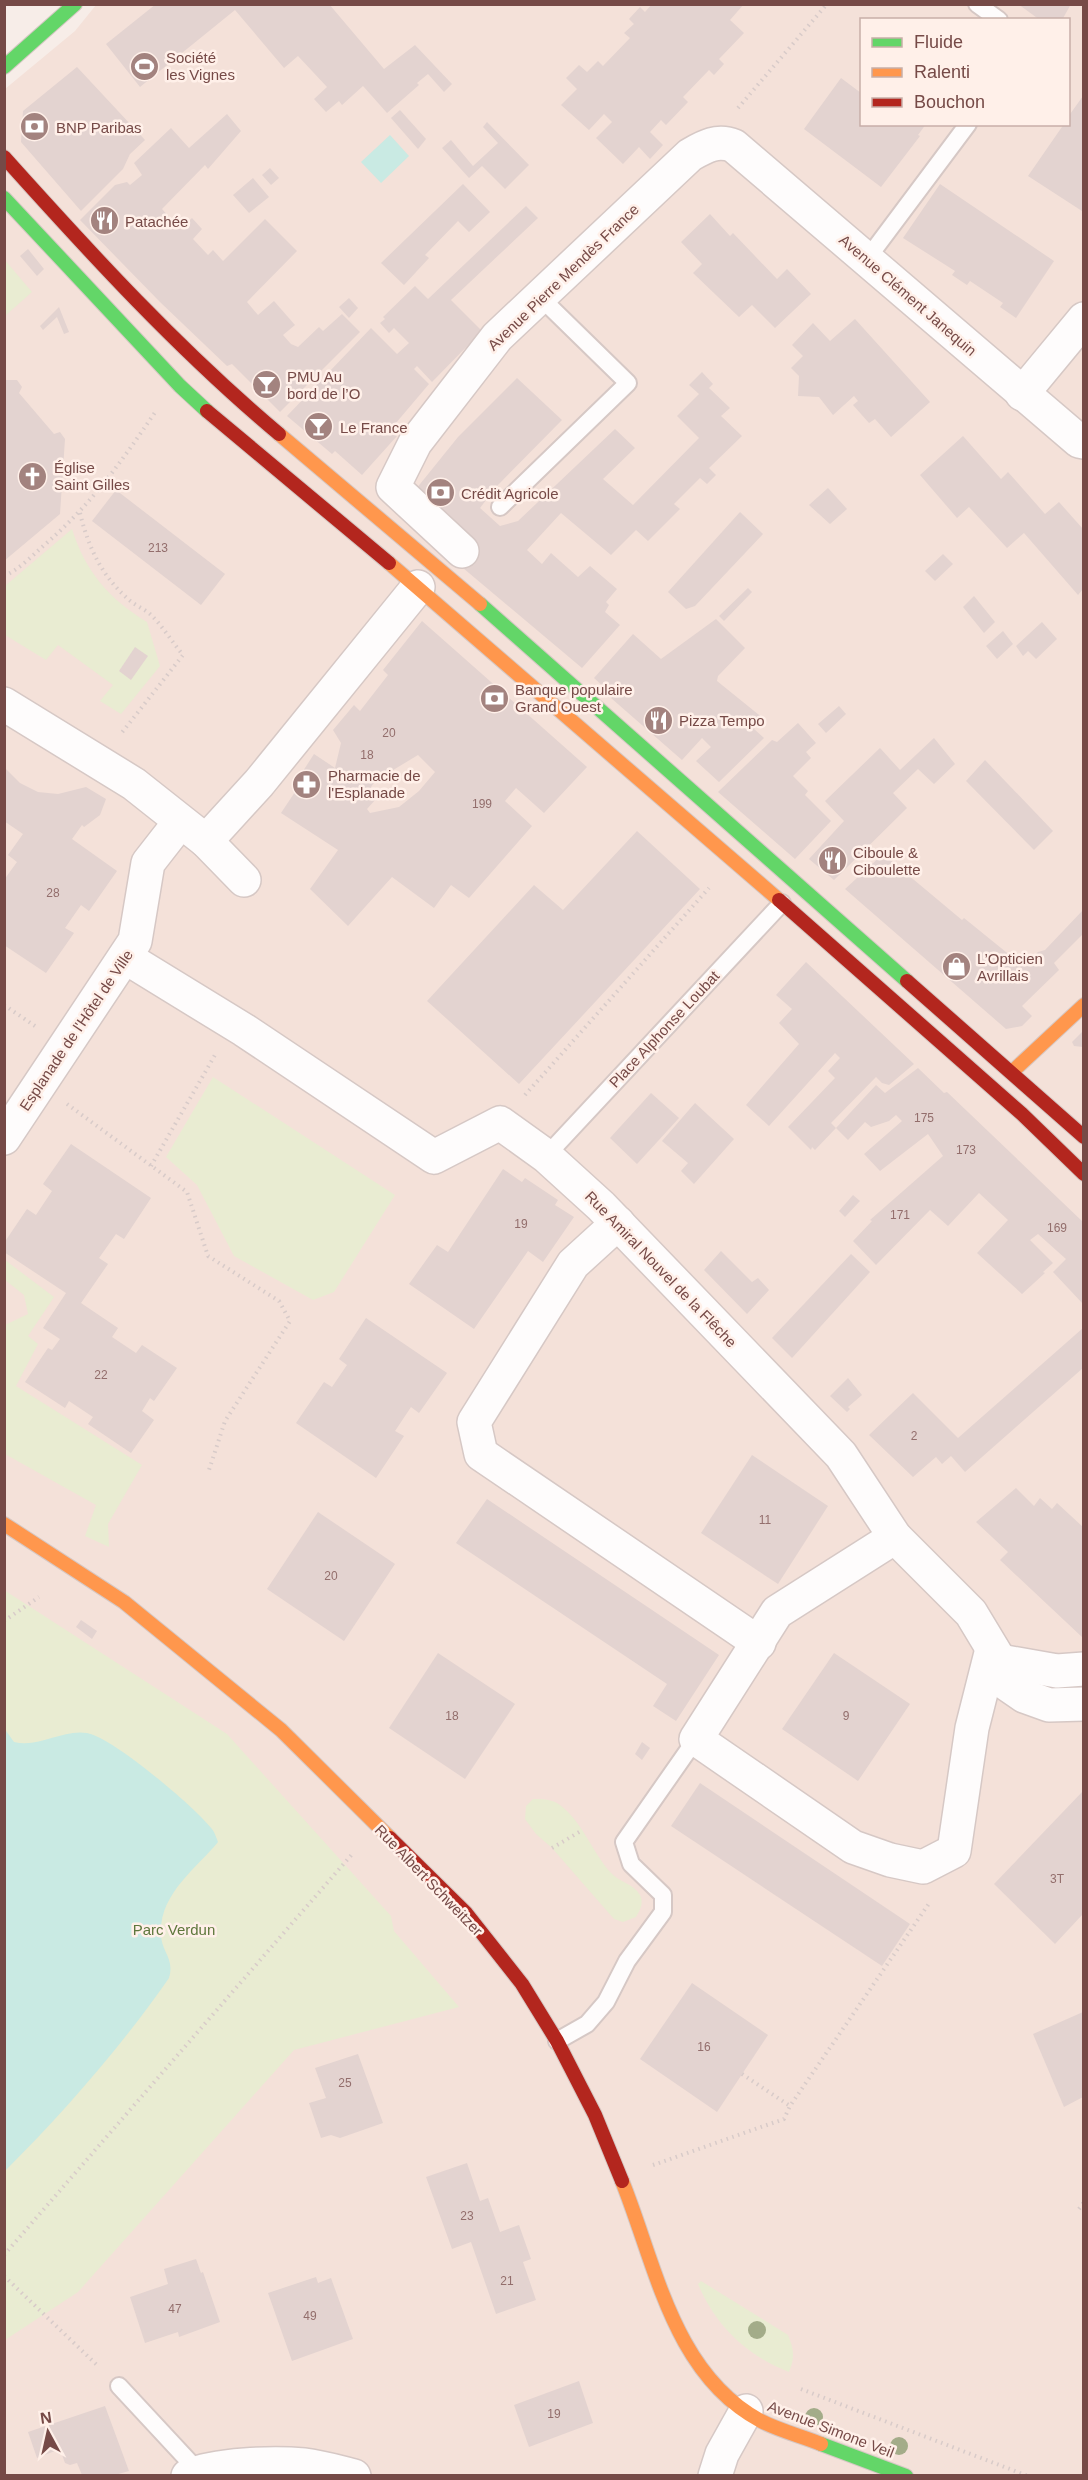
<svg xmlns="http://www.w3.org/2000/svg" width="1088" height="2480" viewBox="0 0 1088 2480" font-family="Arial,sans-serif">
<style>
.residential{fill:#f4e1d9;fill-rule:evenodd}
.green{fill:#e9ecd2}
.water{fill:#c9eae3}
.building{fill:#e3d3d0;fill-rule:evenodd}
.lines{fill:none;stroke-linecap:round;stroke-linejoin:round}
.lane-casing{stroke:#d6c8c5;stroke-width:20}
.street-casing{stroke:#d6c8c5;stroke-width:36}
.fast-casing{stroke:#d6c8c4;stroke-width:16}
.slow-casing{stroke:#d6c8c4;stroke-width:16}
.jam-casing{stroke:#d6c8c4;stroke-width:16}
.path{stroke:#d8cbc9;stroke-width:4;stroke-dasharray:1.5 4.5;stroke-linecap:butt}
.lane{stroke:#fefcfc;stroke-width:16}
.street{stroke:#fefcfc;stroke-width:33}
.fast{stroke:#63d668;stroke-width:14}
.slow{stroke:#ff974d;stroke-width:14}
.jam{stroke:#b3261e;stroke-width:14}
.tree{fill:#a3ac89}
.labels{text-anchor:middle;dominant-baseline:central;stroke-width:5;stroke-linejoin:round;paint-order:stroke}
.number-label{font-size:12px;fill:#936e6c}
.poi-label{font-size:15px;fill:#764a47;stroke:#fff0e9;text-anchor:start}
.street-label{font-size:15px;fill:#764a47;stroke:#fff0e9}
.park-label{font-size:15px;fill:#5e773c;stroke:#fff0e9}
</style>
<rect width="100%" height="100%" fill="#f7ede8"/>
<path class="residential" d="M96 5H1083V2475L5 2476V89L75 31ZM862 20H1068V124H862Z"/>
<g class="green">
<path d="M4 259 32 292 5 316H4Z"/>
<path d="M72 529C85 571 109 599 147 622L160 666 121 714 100 701 113 685 58 645 46 660 5 635V586Z"/>
<path d="M213 1077 395 1195 334 1292 313 1300 234 1256 197 1185 166 1157Z"/>
<path d="M5 1260 54 1297 28 1336 38 1344 16 1386 142 1465 108 1524 109 1547 85 1536 96 1505 5 1454V1325L28 1314 24 1295 5 1280Z"/>
<path d="M4 1590 227 1734 391 1916 394 1931 459 2007 294 2050 78 2292 5 2340Z"/>
<path d="M533 1799C542 1799 552 1799 560 1805 582 1821 592 1852 611 1873 619 1882 634 1884 640 1895 644 1903 640 1910 636 1917L623 1922 614 1919 552 1848 536 1834 525 1819 526 1806Z"/>
<path d="M701 2281 788 2335C794 2349 795 2358 789 2372 747 2356 715 2325 698 2284Z"/>
</g>
<g class="water">
<path d="M390 135 409 156 381 183 361 162Z"/>
<path d="M4 1728 14 1742C40 1748 62 1729 87 1733 112 1737 195 1807 212 1829 215 1833 216 1837 218 1842 196 1869 159 1894 161 1934 161 1952 175 1958 169 1978 121 2047 64 2112 5 2171Z"/>
</g>
<g class="building">
<path d="M156 4H329L384 69 415 45 452 84 444 92 428 74 417 83 419 85 387 113 363 86 342 105 339 101 326 112 314 99 327 87 298 56 284 68 235 10 140 87 106 44Z"/>
<path d="M652 4H744L730 20 744 33 719 59 724 64 714 75 709 70 683 97 688 102 666 125 661 120 650 132 663 145 650 159 639 147 623 164 596 138 612 122 604 114 589 130 561 105 577 89 566 78 579 65 587 72 598 61 603 66 630 38 624 33 634 24 629 19 640 7 645 12Z"/>
<path d="M1018 4H1071L1062 20H1040Z"/>
<path d="M77 67 145 140 130 154 123 169 81 211 21 142 23 111Z"/>
<path d="M841 78 861 93V124H926L918 135 920 136 881 187 804 129Z"/>
<path d="M1083 96V208L1082 211 1028 176 1064 124H1068V117Z"/>
<path d="M400 110 426 139 418 149 391 118Z"/>
<path d="M227 114 241 131 208 169 205 165 162 209 180 229 192 218 202 229 193 239 208 255 213 250 223 261 265 219 297 251 247 302 258 315 274 301 295 325 283 335 291 344 298 347 319 327 323 331 342 314 360 332 280 412 232 364 227 366 160 302 80 220 115 185 127 182 130 185 142 175 134 163 171 128 189 148Z"/>
<path d="M487 122 529 165 505 189 482 166 469 178 442 148 451 140 473 166 498 143 483 127Z"/>
<path d="M270 168 279 178 271 185 262 175Z"/>
<path d="M253 178 269 197 249 213 233 195Z"/>
<path d="M463 184 490 212 469 232 458 221 425 255 429 258 404 285 381 263Z"/>
<path d="M940 184 1054 261 1016 318 1000 307 1003 303 970 281 967 285 952 275 955 271 903 238Z"/>
<path d="M526 206 538 218 451 300 482 331 432 382 417 366 414 369 429 384 390 430 397 436 362 475 335 451 332 454 287 416 371 328 397 354 409 343 394 328 389 333 380 323 385 319 383 317 415 286 428 299Z"/>
<path d="M710 214 730 236 733 233 777 279 787 269 811 294 775 328 752 305 739 317 693 273 702 264 681 242Z"/>
<path d="M28 249 44 269 37 276 20 256Z"/>
<path d="M349 298 358 308 349 318 339 307Z"/>
<path d="M59 307 69 332 64 334 57 317 43 330 40 326Z"/>
<path d="M855 319 930 402 891 437 875 419 869 423 853 405 858 401 854 396 833 415 819 397 798 396 799 376 791 368 803 356 792 345 813 323 830 341Z"/>
<path d="M702 372 713 384 709 388 730 408 721 416 742 436 709 468 716 475 707 484 700 478 674 504 680 509 648 541 636 530 611 555 561 513 527 550 542 564 551 553 578 577 590 566 617 589 606 602 609 605 605 612 620 625 582 668 463 568 478 552 412 494 458 437 517 378 562 420 496 487 480 508 500 526 518 521 615 429 635 448 603 479 633 505 699 438 677 416 699 394 689 385Z"/>
<path d="M4 380H17L22 387 19 393 54 434 60 432 65 439 60 514 4 561Z"/>
<path d="M963 436 1001 479 1008 472 1045 514 1059 502 1083 529V589L1078 595 1024 533 1007 548 969 507 957 518 920 475Z"/>
<path d="M828 488 847 509 830 524 809 505Z"/>
<path d="M116 490 225 574 201 605 92 521Z"/>
<path d="M740 512 763 534 695 606 686 609 668 592Z"/>
<path d="M943 554 953 564 935 581 925 571Z"/>
<path d="M748 588 752 592 724 621 719 616Z"/>
<path d="M974 596 995 622 984 633 963 607Z"/>
<path d="M716 619 745 648 718 676 717 681 764 719 754 729 764 738 719 782 696 761 711 747 702 738 682 760 603 691 605 688 594 678 633 634 661 659Z"/>
<path d="M422 621 587 767 544 813 516 788 505 801 532 826 469 898 451 885 434 908 392 877 348 926 310 889 338 850 281 813 297 789 294 785 314 754 335 768 341 743 333 730 354 705 360 711 388 675 383 670ZM418 755 435 772 419 791 399 807 370 813 367 809 376 799 367 793 375 781Z"/>
<path d="M1042 622 1057 639 1036 659 1028 651 1023 656 1016 646Z"/>
<path d="M1003 631 1013 644 997 659 986 646Z"/>
<path d="M135 647 148 656 131 680 119 671Z"/>
<path d="M839 706 846 714 826 733 818 724Z"/>
<path d="M798 723 816 743 806 752 811 758 793 776 808 791 805 795 831 821 795 859 718 792 772 740 777 742Z"/>
<path d="M934 738 955 764 934 784 918 769 893 793 907 808 834 880 809 859 844 821 825 801 880 748 900 770Z"/>
<path d="M985 760 1053 831 1034 850 966 781Z"/>
<path d="M4 767 20 783 38 792 58 794 86 787 106 799 100 815 84 827 82 825 72 839 117 871 89 911 81 905 65 928 74 933 46 973 4 945V880L17 862 8 855 23 834 4 821Z"/>
<path d="M637 831 700 889 519 1084 427 1001 534 885 563 910Z"/>
<path d="M883 854 962 920 964 918 1022 965 1038 952 1045 950 1083 910V934L1054 963 1059 970 1022 1006 1032 1016 1022 1026 1006 1029 845 889Z"/>
<path d="M806 962 914 1064 889 1085 882 1083 876 1077 831 1123 836 1128 815 1150 812 1147 811 1150 788 1127 835 1078 828 1071 840 1058 835 1053 769 1126 746 1105 799 1044 779 1023 792 1009 776 995Z"/>
<path d="M1083 1031V1047L1074 1046 1072 1042Z"/>
<path d="M918 1068 944 1093 947 1092 1083 1222V1304L1053 1272 1066 1259 1038 1234 1030 1240 1053 1263 1043 1272 1045 1273 1022 1294 977 1253 1008 1220 979 1193 948 1226 930 1210 876 1265 853 1241 872 1221 870 1220 943 1156 928 1134 880 1171 864 1154 902 1121 896 1115 889 1121 871 1127 865 1122 848 1140 836 1128 876 1085 885 1093Z"/>
<path d="M651 1093 679 1118 637 1164 610 1138Z"/>
<path d="M695 1103 734 1139 694 1184 681 1171 688 1163 662 1141Z"/>
<path d="M71 1144 151 1198 124 1239 116 1234 99 1258 108 1264 81 1303 118 1328 112 1337 136 1353 142 1345 177 1368 154 1401 150 1398 142 1411 154 1420 131 1453 88 1424 93 1417 69 1401 65 1408 25 1382 48 1348 52 1350 60 1339 43 1328 66 1293 4 1252V1243L27 1209 36 1215 52 1191 43 1184Z"/>
<path d="M503 1169 522 1182 525 1178 558 1200 555 1205 574 1217 543 1262 528 1251 474 1329 409 1284 437 1245 448 1252Z"/>
<path d="M853 1195 860 1201 845 1217 839 1211Z"/>
<path d="M721 1251 752 1282 758 1278 769 1290 747 1314 704 1270Z"/>
<path d="M851 1254 870 1272 792 1358 772 1338Z"/>
<path d="M366 1318 447 1373 419 1413 411 1407 395 1431 404 1436 376 1478 296 1423 324 1382 332 1387 347 1365 339 1359Z"/>
<path d="M1083 1328V1368L965 1472 951 1456 942 1464 936 1457 913 1477 869 1435 913 1393 958 1438Z"/>
<path d="M848 1378 862 1395 848 1407 850 1409 847 1412 830 1396Z"/>
<path d="M752 1455 828 1506 778 1584 701 1533Z"/>
<path d="M1016 1488 1034 1506 1040 1498 1052 1509 1057 1503 1083 1527 1082 1637 1000 1560 1008 1552 976 1522Z"/>
<path d="M487 1499 719 1655 676 1721 653 1706 667 1684 456 1543Z"/>
<path d="M318 1512 395 1564 344 1641 267 1589Z"/>
<path d="M81 1620 97 1631 92 1639 76 1627Z"/>
<path d="M438 1653 515 1704 465 1779 389 1728Z"/>
<path d="M834 1653 910 1704 858 1781 782 1729Z"/>
<path d="M642 1742 650 1748 642 1760 635 1754Z"/>
<path d="M700 1783 910 1924 882 1966 671 1826Z"/>
<path d="M1083 1791V1914L1055 1944 994 1884Z"/>
<path d="M692 1983 768 2035 717 2112 640 2059Z"/>
<path d="M1083 2012V2097L1064 2107 1033 2034Z"/>
<path d="M358 2054 383 2123 340 2138 331 2135 321 2138 309 2103 326 2098 315 2068Z"/>
<path d="M467 2163 480 2201 488 2198 500 2232 519 2225 531 2259 523 2262 536 2300 496 2314 471 2242 452 2249 426 2177Z"/>
<path d="M196 2259 201 2273 203 2272 220 2322 179 2337 178 2332 145 2343 130 2297 168 2284 164 2269Z"/>
<path d="M316 2277 318 2283 331 2278 353 2339 292 2361 268 2293Z"/>
<path d="M579 2381 593 2423 529 2447 514 2405Z"/>
<path d="M105 2406 129 2471 115 2475H82L77 2463 70 2465 65 2463 60 2449 37 2458 28 2432Z"/>
</g>
<g class="lines">
<defs>
<g id="lane">
<path d="M977 4 999 20"/>
<path d="M867 259 968 124"/>
<path d="M500 507 628 383 540 297"/>
<path d="M546 1156 782 903"/>
<path d="M557 2041 587 2024 606 2002 627 1961 663 1912V1895L631 1864 624 1842 696 1739"/>
<path d="M119 2386 198 2471"/>
</g>
<g id="street">
<path d="M1022 394 1084 319"/>
<path d="M462 551 393 487 415 443 497 337 690 155C704 147 717 139 734 146L1079 441 1084 442"/>
<path d="M4 704 134 784 206 841 244 880"/>
<path d="M206 841 259 783 418 587"/>
<path d="M125 957 244 1030 434 1157 500 1123 546 1156 601 1206 841 1455 895 1537 971 1613 1000 1661 1008 1685 1024 1696 1049 1705 1084 1704"/>
<path d="M4 1138 135 941 148 863 180 822"/>
<path d="M618 1223 573 1264 474 1422 481 1454 759 1643"/>
<path d="M895 1537 777 1612 696 1739 853 1847 890 1860 923 1867 954 1851 972 1728 992 1649"/>
<path d="M1000 1661 1057 1671 1084 1669"/>
<path d="M188 2476C215 2464 274 2462 304 2465 321 2467 338 2472 354 2476"/>
<path d="M715 2476 722 2454 746 2411"/>
</g>
<g id="fast">
<path d="M4 67 75 4"/>
<path d="M4 198 180 386 207 411"/>
<path d="M480 604 907 981"/>
<path d="M821 2444 906 2476"/>
</g>
<g id="slow">
<path d="M279 434 480 604"/>
<path d="M389 563 779 900"/>
<path d="M1012 1072 1084 1005"/>
<path d="M4 1524 124 1602 281 1730 390 1838"/>
<path d="M622 2181C656 2265 673 2374 761 2421 780 2431 802 2436 821 2444"/>
</g>
<g id="jam">
<path d="M4 157C91 254 179 350 279 434"/>
<path d="M207 411 389 563"/>
<path d="M779 900 1022 1114 1084 1174"/>
<path d="M907 981 1084 1137"/>
<path d="M390 1838 466 1913 522 1984 557 2041 595 2115 622 2181"/>
</g>
</defs>
<use href="#lane" class="lane-casing"/>
<use href="#street" class="street-casing"/>
<use href="#fast" class="fast-casing"/>
<use href="#slow" class="slow-casing"/>
<use href="#jam" class="jam-casing"/>
<g class="path">
<path d="M738 108 827 4"/>
<path d="M80 513C88 546 101 575 127 598 134 605 143 608 150 614 162 625 172 642 183 655L120 735"/>
<path d="M4 576C18 570 30 558 41 548 91 505 119 465 156 411"/>
<path d="M4 1005 35 1026"/>
<path d="M525 1095 709 888"/>
<path d="M67 1104 187 1192 208 1256 279 1301 290 1321 225 1421 209 1470"/>
<path d="M151 1166 215 1055"/>
<path d="M4 1621 39 1597"/>
<path d="M552 1848 581 1831"/>
<path d="M742 2074 790 2106"/>
<path d="M653 2165 784 2119 790 2106 930 1902"/>
<path d="M1079 2209 1084 2202"/>
<path d="M4 2255 354 1852"/>
<path d="M4 2276 99 2367"/>
<path d="M801 2389 1028 2476"/>
</g>
<use href="#lane" class="lane"/>
<use href="#street" class="street"/>
<use href="#fast" class="fast"/>
<use href="#slow" class="slow"/>
<use href="#jam" class="jam"/>
</g>
<g class="tree">
<circle cx="757" cy="2330" r="9"/>
<circle cx="814" cy="2417" r="9"/>
<circle cx="899" cy="2446" r="9"/>
</g>
<defs>
<symbol id="stadium-disc" viewBox="-11 -11 22 22"><circle r="9.5" fill="#a3837f" stroke="#fff0e9"/><path d="M0-5a6.5 5 0 1 0 0 10a6.5 5 0 1 0 0-10ZM-3.5-1.8h7v3.6h-7Z" fill="#fff"/></symbol>
<symbol id="bank-disc" viewBox="-11 -11 22 22"><circle r="9.5" fill="#a3837f" stroke="#fff0e9"/><path d="M-6-4H6V4H-6ZM0-2.3a2.3 2.3 0 1 0 0 4.6a2.3 2.3 0 1 0 0-4.6Z" fill="#fff"/></symbol>
<symbol id="restaurant-disc" viewBox="-11 -11 22 22"><circle r="9.5" fill="#a3837f" stroke="#fff0e9"/><path d="M-5-6h1v4h1v-4h1v4h1v-4h1v5L-1.5 .5V6h-2V.5L-5-1ZM5-6V6H3V1.5H1.5Q1.5-4 5-6Z" fill="#fff"/></symbol>
<symbol id="bar-disc" viewBox="-11 -11 22 22"><circle r="9.5" fill="#a3837f" stroke="#fff0e9"/><path d="M-6-5H6L.8 .8V4.5H3.5V6h-7V4.5H-.8V.8Z" fill="#fff"/></symbol>
<symbol id="church-disc" viewBox="-11 -11 22 22"><circle r="9.5" fill="#a3837f" stroke="#fff0e9"/><path d="M-1.2-6h2.4v3.5h3.3v2.4h-3.3V6h-2.4V-.1h-3.3v-2.4h3.3Z" fill="#fff"/></symbol>
<symbol id="pharmacy-disc" viewBox="-11 -11 22 22"><circle r="9.5" fill="#a3837f" stroke="#fff0e9"/><path d="M-2-6h4v4h4v4h-4v4h-4v-4h-4v-4h4Z" fill="#fff"/></symbol>
<symbol id="shop-disc" viewBox="-11 -11 22 22"><circle r="9.5" fill="#a3837f" stroke="#fff0e9"/><path d="M-5-2.5h2.3a2.7 3.5 0 0 1 5.4 0H5L5.5 6h-11ZM-1.5-2.5h3a1.5 2.3 0 0 0-3 0Z" fill="#fff"/></symbol>
</defs>
<g fill-rule="evenodd">
<use href="#stadium-disc" x="128" y="50" width="33" height="33"/>
<use href="#bank-disc" x="18" y="110" width="33" height="33"/>
<use href="#restaurant-disc" x="88" y="204" width="33" height="33"/>
<use href="#bar-disc" x="250" y="368" width="33" height="33"/>
<use href="#bar-disc" x="302" y="410" width="33" height="33"/>
<use href="#church-disc" x="16" y="460" width="33" height="33"/>
<use href="#bank-disc" x="424" y="476" width="33" height="33"/>
<use href="#bank-disc" x="478" y="682" width="33" height="33"/>
<use href="#restaurant-disc" x="642" y="704" width="33" height="33"/>
<use href="#pharmacy-disc" x="290" y="768" width="33" height="33"/>
<use href="#restaurant-disc" x="816" y="844" width="33" height="33"/>
<use href="#shop-disc" x="940" y="950" width="33" height="33"/>
</g>
<g class="labels">
<g class="number-label">
<text x="158" y="548">213</text>
<text x="389" y="733">20</text>
<text x="367" y="755">18</text>
<text x="482" y="804">199</text>
<text x="53" y="893">28</text>
<text x="924" y="1118">175</text>
<text x="966" y="1150">173</text>
<text x="900" y="1215">171</text>
<text x="521" y="1224">19</text>
<text x="1057" y="1228">169</text>
<text x="101" y="1375">22</text>
<text x="914" y="1436">2</text>
<text x="765" y="1520">11</text>
<text x="331" y="1576">20</text>
<text x="452" y="1716">18</text>
<text x="846" y="1716">9</text>
<text x="1057" y="1879">3T</text>
<text x="704" y="2047">16</text>
<text x="345" y="2083">25</text>
<text x="467" y="2216">23</text>
<text x="507" y="2281">21</text>
<text x="175" y="2309">47</text>
<text x="310" y="2316">49</text>
<text x="554" y="2414">19</text>
</g>
<g class="poi-label">
<text x="166" y="57">Société<tspan x="166" dy="17">les Vignes</tspan></text>
<text x="56" y="127">BNP Paribas</text>
<text x="125" y="221">Patachée</text>
<text x="287" y="376">PMU Au<tspan x="287" dy="17">bord de l’O</tspan></text>
<text x="340" y="427">Le France</text>
<text x="54" y="467">Église<tspan x="54" dy="17">Saint Gilles</tspan></text>
<text x="461" y="493">Crédit Agricole</text>
<text x="515" y="689">Banque populaire<tspan x="515" dy="17">Grand Ouest</tspan></text>
<text x="679" y="720">Pizza Tempo</text>
<text x="328" y="775">Pharmacie de<tspan x="328" dy="17">l'Esplanade</tspan></text>
<text x="853" y="852">Ciboule &amp;<tspan x="853" dy="17">Ciboulette</tspan></text>
<text x="977" y="958">L’Opticien<tspan x="977" dy="17">Avrillais</tspan></text>
</g>
<g class="street-label">
<text transform="translate(563 277) rotate(-44)">Avenue Pierre Mendès France</text>
<text transform="translate(908 295) rotate(41)">Avenue Clément Janequin</text>
<text transform="translate(664 1029) rotate(-47)">Place Alphonse Loubat</text>
<text transform="translate(76 1030) rotate(-56)">Esplanade de l'Hôtel de Ville</text>
<text transform="translate(661 1269) rotate(46)">Rue Amiral Nouvel de la Flêche</text>
<text transform="translate(429 1880) rotate(46)">Rue Albert Schweitzer</text>
<text transform="translate(831 2429) rotate(21)">Avenue Simone Veil</text>
</g>
<g class="park-label">
<text x="174" y="1929">Parc Verdun</text>
</g>
</g>
<rect width="1088" height="2480" fill="none" stroke="#764a47" stroke-width="12"/>
<rect x="860" y="18" width="210" height="108" fill="#fff0e9" stroke="#c8aea8" stroke-width="1.5"/>
<rect x="872" y="38" width="30" height="9" fill="#63d668" stroke="#c8aea8" stroke-width="1.5"/>
<text x="914" y="48" font-size="18" fill="#764a47">Fluide</text>
<rect x="872" y="68" width="30" height="9" fill="#ff974d" stroke="#c8aea8" stroke-width="1.5"/>
<text x="914" y="78" font-size="18" fill="#764a47">Ralenti</text>
<rect x="872" y="98" width="30" height="9" fill="#b3261e" stroke="#c8aea8" stroke-width="1.5"/>
<text x="914" y="108" font-size="18" fill="#764a47">Bouchon</text>
<g transform="translate(48 2432) rotate(352)" stroke="#fff0e9" stroke-width="4.5" paint-order="stroke">
<path d="M0-4.5L10 22L0 15L-10 22Z" fill="#764a47"/>
<text y="-9" font-size="16" font-weight="bold" text-anchor="middle" fill="#764a47">N</text>
</g>
</svg>
